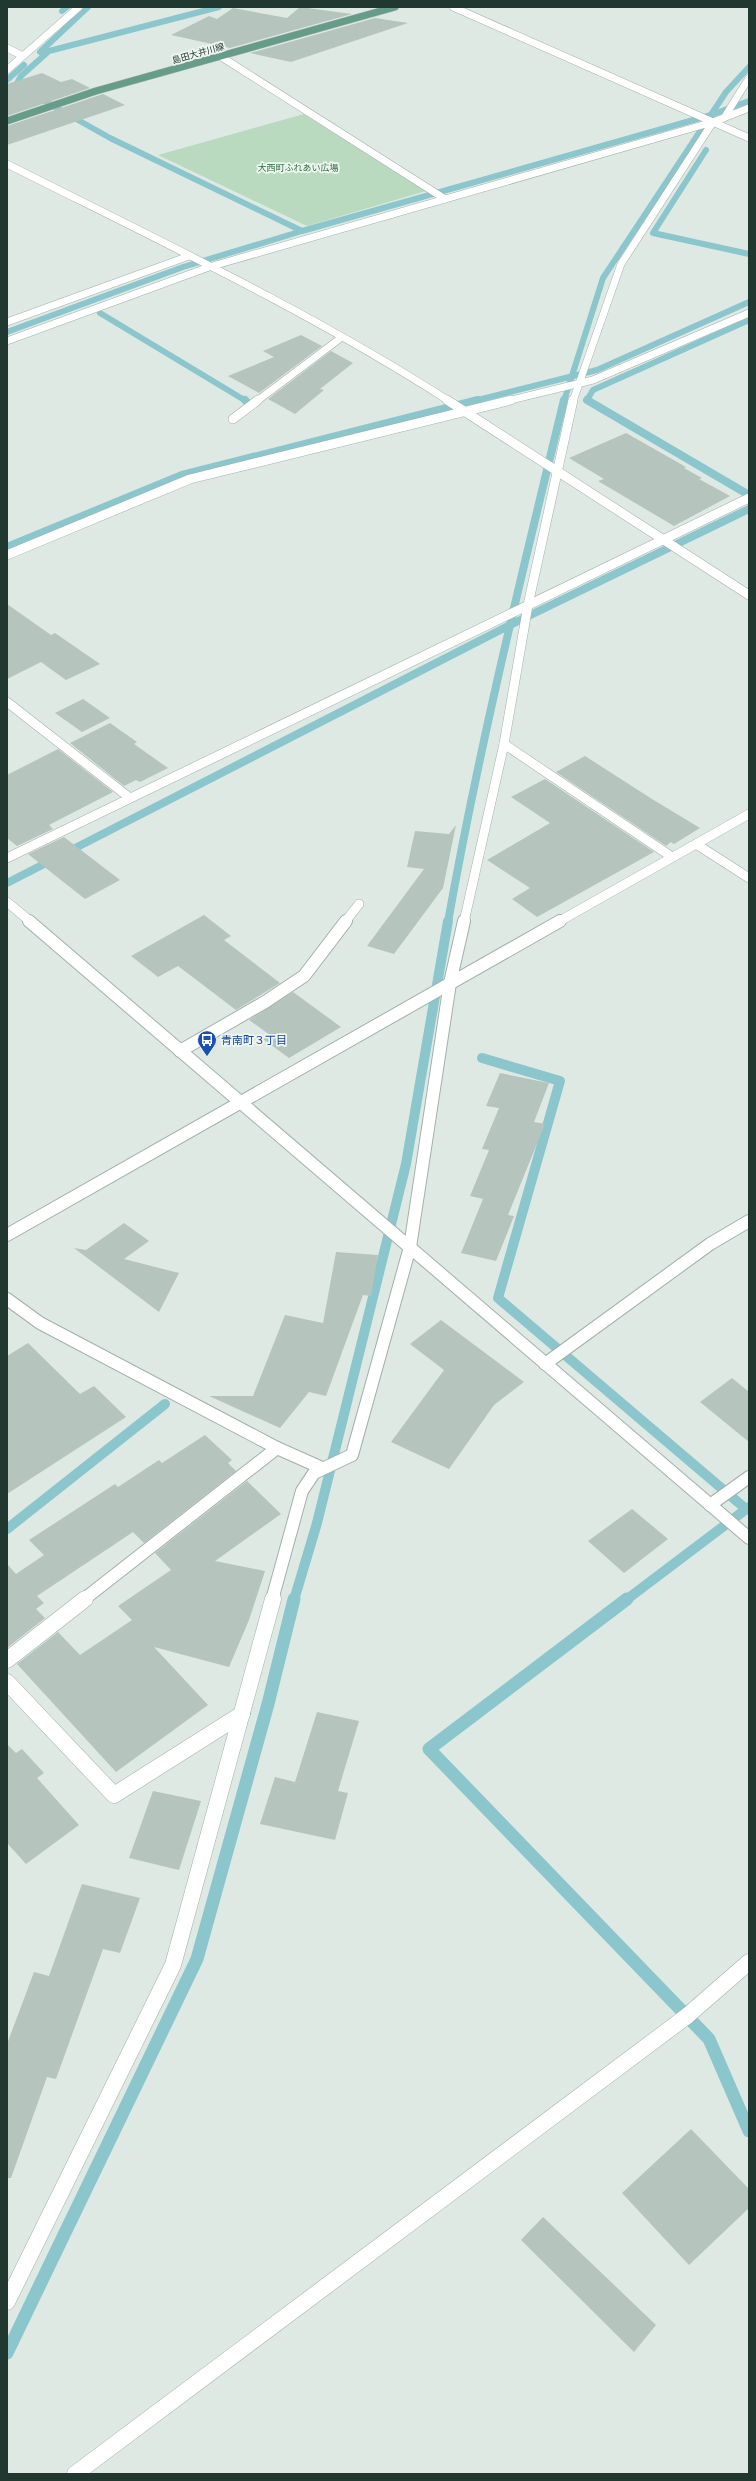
<svg xmlns="http://www.w3.org/2000/svg" width="756" height="2481" viewBox="0 0 756 2481" font-family="'PT Sans Narrow','Noto Sans JP',sans-serif">
<style>
.green{fill:#b9dabf}
.lines{fill:none;stroke-linecap:round;stroke-linejoin:round}
.stream-far3{stroke:#8ac6cc;stroke-width:6}
.stream-far2{stroke:#8ac6cc;stroke-width:8}
.stream-far1{stroke:#8ac6cc;stroke-width:10}
.stream{stroke:#8ac6cc;stroke-width:13}
.building{fill:#b5c4bd}
.minor-far3-casing{stroke:#a2b0aa;stroke-width:8}
.minor-far2-casing{stroke:#a2b0aa;stroke-width:10}
.minor-far1-casing{stroke:#a2b0aa;stroke-width:14}
.minor-casing{stroke:#a2b0aa;stroke-width:17}
.major-casing{stroke:#bcc3c1;stroke-width:8}
.minor-far3{stroke:#fff;stroke-width:7}
.minor-far2{stroke:#fff;stroke-width:9}
.minor-far1{stroke:#fff;stroke-width:12}
.minor{stroke:#fff;stroke-width:16}
.major{stroke:#669c8a;stroke-width:7}
.labels{text-anchor:middle;dominant-baseline:central;stroke-width:3.5;stroke-linejoin:round;paint-order:stroke}
.far-street-label{font-size:9px;fill:#213830;stroke:#eff6f2}
.far-park-label{font-size:9px;fill:#2e6c42;stroke:#eff6f2}
.transit-label{font-size:11px;fill:#164399;stroke:#eff6f2;text-anchor:start}
</style>
<rect width="100%" height="100%" fill="#dfe9e4"/>
<path class="green" d="M304 114 426 191 307 226 158 155Z"/>
<g class="lines">
<g class="stream-far3">
<path d="M62 11 67 7"/>
<path d="M40 52 88 7"/>
<path d="M7 80 24 65"/>
<path d="M706 150 653 233 749 254"/>
<path d="M302 231 711 115 749 101"/>
<path d="M100 313 246 401"/>
<path d="M7 332 183 267 302 231 110 138 16 85 21 76 49 51 219 7"/>
<path d="M474 401 597 370 749 302"/>
<path d="M564 401 603 278 726 92 749 67"/>
<path d="M589 401 587 400 593 390 749 320"/>
</g>
<g class="stream-far2">
<path d="M245 400 246 401"/>
<path d="M587 400 749 495"/>
<path d="M7 547 182 475 478 400"/>
<path d="M7 883 510 625 749 509"/>
<path d="M448 922C479 747 522 573 564 400"/>
</g>
<g class="stream-far1">
<path d="M482 1058 560 1081 498 1298 746 1509"/>
<path d="M7 1529 165 1404"/>
<path d="M294 1600 317 1523 406 1164 448 921"/>
<path d="M626 1600 749 1507"/>
</g>
<g class="stream">
<path d="M627 1599 429 1749 709 2039 749 2131"/>
<path d="M7 2353 197 1959 268 1704 294 1599"/>
</g>
</g>
<g class="building">
<path d="M300 7 352 14 230 48 171 35 209 16 217 19 233 8 287 18Z"/>
<path d="M375 18 408 23 291 62 250 53Z"/>
<path d="M42 73 61 82 72 79 90 88 7 116V84Z"/>
<path d="M103 94 125 105 7 145V126Z"/>
<path d="M301 335 322 346 259 393 228 376 274 357 263 351Z"/>
<path d="M331 351 353 363 320 389 324 390 295 414 268 399Z"/>
<path d="M626 433 686 467 684 468 702 478 699 479 730 496 674 526 598 481 604 479 569 458Z"/>
<path d="M7 604 51 635 55 633 100 664 66 680 41 662 7 679Z"/>
<path d="M83 699 110 718 82 732 55 713Z"/>
<path d="M110 723 137 742 134 744 168 768 140 782 136 780 124 786 70 743Z"/>
<path d="M58 749 113 792 49 825 53 829 17 846 7 838V775Z"/>
<path d="M585 756 652 799 700 828 674 844 671 842 666 846 556 772Z"/>
<path d="M545 779 654 852 537 917 512 899 530 888 487 860 550 823 511 797Z"/>
<path d="M456 825 443 888 394 954 367 946 424 869 407 867 415 831 449 834Z"/>
<path d="M64 837 120 880 85 899 28 854Z"/>
<path d="M204 915 231 936 224 940 280 983 236 1010 178 966 158 977 131 956Z"/>
<path d="M293 992 341 1027 289 1058 263 1039 270 1035 249 1020Z"/>
<path d="M500 1073 549 1083 534 1122 545 1124 508 1215 514 1216 496 1261 461 1253 483 1199 470 1196 489 1150 482 1149 499 1108 486 1106Z"/>
<path d="M124 1223 149 1241 124 1259 179 1273 159 1312 74 1248 86 1250Z"/>
<path d="M336 1252 378 1255 371 1296 363 1295 326 1396 309 1392 280 1428 209 1396H253L285 1315 323 1323Z"/>
<path d="M441 1320 524 1382 494 1405 449 1469 391 1442 444 1370 410 1344Z"/>
<path d="M28 1343 80 1394 94 1386 126 1417 7 1494V1356Z"/>
<path d="M732 1378 749 1392V1442L700 1402Z"/>
<path d="M205 1435 232 1460 228 1463 236 1471 144 1543 133 1532 37 1596 44 1603 36 1609 45 1618 7 1648V1564L16 1574 44 1555 29 1540 115 1484 118 1487 159 1460 162 1463Z"/>
<path d="M247 1481 281 1514 215 1561 265 1571 249 1620 229 1667 154 1647 208 1705 116 1772 17 1664 58 1632 80 1655 132 1620 118 1606 171 1570 155 1553Z"/>
<path d="M632 1509 668 1539 624 1573 588 1541Z"/>
<path d="M317 1712 359 1721 338 1791 348 1793 335 1840 260 1824 275 1777 295 1782Z"/>
<path d="M7 1744 16 1753 22 1749 44 1773 37 1778 79 1825 26 1864 7 1843Z"/>
<path d="M153 1791 201 1801 179 1870 129 1858Z"/>
<path d="M82 1884 140 1898 120 1953 103 1949 56 2079 47 2077 11 2178H7V2044L34 1972 49 1976Z"/>
<path d="M691 2129 749 2189V2208L689 2265 622 2193Z"/>
<path d="M543 2217 656 2325 634 2352 521 2240Z"/>
</g>
<g class="lines">
<defs>
<g id="minor-far3">
<path d="M453 7 749 138"/>
<path d="M7 48 23 56"/>
<path d="M220 56 445 199"/>
<path d="M7 70 79 7"/>
<path d="M724 118 749 78"/>
<path d="M7 164C156 239 309 311 449 401"/>
<path d="M7 322 189 256"/>
<path d="M7 341 209 267 713 122 749 108"/>
<path d="M257 401 342 337"/>
<path d="M507 401 593 380 749 313"/>
<path d="M573 401 621 264 713 122"/>
</g>
<g id="minor-far2">
<path d="M447 400 749 595"/>
<path d="M233 419 258 400"/>
<path d="M7 555 190 479 511 400"/>
<path d="M7 702 130 798"/>
<path d="M504 744 672 857"/>
<path d="M696 844 749 878"/>
<path d="M7 858 749 498"/>
<path d="M7 902 31 922"/>
<path d="M345 922 359 904"/>
<path d="M464 922 504 744 528 605 573 400"/>
<path d="M558 922 749 814"/>
</g>
<g id="minor-far1">
<path d="M29 921 749 1538"/>
<path d="M180 1051 265 1002 304 976 346 921"/>
<path d="M7 1235 560 921"/>
<path d="M7 1299 40 1323 277 1448 322 1468"/>
<path d="M545 1364 710 1244 749 1221"/>
<path d="M710 1505 749 1477"/>
<path d="M83 1600 277 1448"/>
<path d="M272 1600 302 1491 314 1473 352 1455 410 1247 450 983 464 921"/>
</g>
<g id="minor">
<path d="M7 1660 85 1599"/>
<path d="M7 1682 114 1795 242 1714"/>
<path d="M7 2302 173 1965 273 1599"/>
<path d="M75 2474 687 2016 749 1962"/>
</g>
<path id="major" d="M7 121 96 91 395 7"/>
</defs>
<use href="#minor-far3" class="minor-far3-casing"/>
<use href="#minor-far2" class="minor-far2-casing"/>
<use href="#minor-far1" class="minor-far1-casing"/>
<use href="#minor" class="minor-casing"/>
<use href="#major" class="major-casing"/>
<use href="#minor-far3" class="minor-far3"/>
<use href="#minor-far2" class="minor-far2"/>
<use href="#minor-far1" class="minor-far1"/>
<use href="#minor" class="minor"/>
<use href="#major" class="major"/>
</g>
<defs>
<symbol id="bus-pin" viewBox="-11 -11 22 30"><path d="M0 17L-7.5 6A9.5 9.5 0 1 1 7.5 6Z" fill="#1a4fb4" stroke="#eff6f2"/><path d="M-5-6H5V4H4V6H2V4H-2V6H-4V4H-5ZM-3.5-4V0h7V-4ZM-3.5 1.2v1.5H-2V1.2ZM2 1.2v1.5H3.5V1.2Z" fill="#fff"/></symbol>
</defs>
<g fill-rule="evenodd">
<use href="#bus-pin" x="196" y="1029" width="22" height="30"/>
</g>
<g class="labels">
<g class="far-street-label">
<text transform="translate(198 53) rotate(-16)">島田大井川線</text>
</g>
<g class="far-park-label">
<text x="298" y="167">大西町ふれあい広場</text>
</g>
<g class="transit-label">
<text x="221" y="1040">青南町３丁目</text>
</g>
</g>
<rect width="756" height="2481" fill="none" stroke="#213830" stroke-width="16"/>
</svg>
